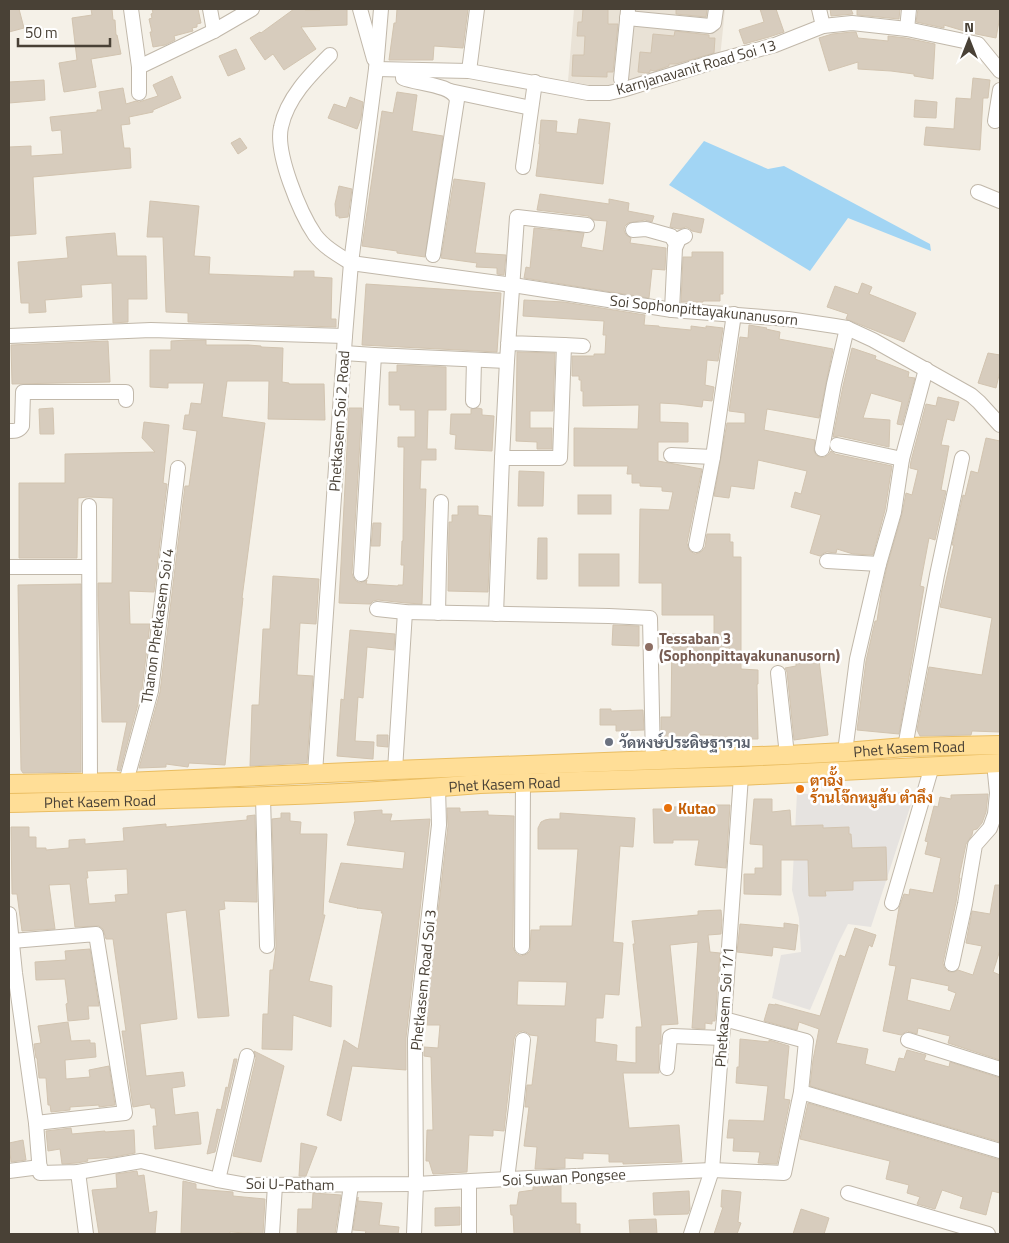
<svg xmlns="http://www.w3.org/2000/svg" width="1009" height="1243" viewBox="0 0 1009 1243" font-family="'Titillium Web',Sarabun,sans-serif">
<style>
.residential{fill:#e9e2d6}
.parking{fill:#e6e3e0}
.water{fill:#a2d5f4}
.building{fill:#d7ccbd;stroke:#d2c4b0;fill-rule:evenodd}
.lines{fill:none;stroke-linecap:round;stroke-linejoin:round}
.minor-casing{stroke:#c1b8aa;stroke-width:16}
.major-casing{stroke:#eabd61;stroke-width:20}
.minor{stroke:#fff;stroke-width:14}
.major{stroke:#ffde97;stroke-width:18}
.education-dot{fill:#8d6e63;stroke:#fff;stroke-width:2}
.worship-dot{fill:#6b7280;stroke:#fff;stroke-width:2}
.food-dot{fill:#e8710a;stroke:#fff;stroke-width:2}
.labels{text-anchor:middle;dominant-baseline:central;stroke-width:5;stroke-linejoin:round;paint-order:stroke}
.street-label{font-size:15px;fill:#494136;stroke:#fff}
.education-label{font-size:15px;font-weight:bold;fill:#785e54;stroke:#fff;text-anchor:start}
.worship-label{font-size:15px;font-weight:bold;fill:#5b616d;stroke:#fff;text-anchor:start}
.food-label{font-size:15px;font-weight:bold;fill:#c56008;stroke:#fff;text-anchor:start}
</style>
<rect width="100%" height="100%" fill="#f5f1e8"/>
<path class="residential" d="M574 9H725L720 58 615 90 568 81Z"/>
<path class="parking" d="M915 792 871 927 848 924 838 944 810 1010 772 998 781 955 801 952 799 918 792 890 797 793 809 794Z"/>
<path class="water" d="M704 141 768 169 784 166 930 244 931 251 848 218 810 271 669 185Z"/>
<g class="building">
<path d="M9 9H19L24 28 9 32Z"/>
<path d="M91 9H112L113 20H115L116 35H117L121 54 91 59 96 87 64 92 59 63 77 60 72 18 92 15Z"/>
<path d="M152 9H198L201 23 197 24V27L192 28 193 31 174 36 175 40 165 45 153 47 150 32H152L149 19 152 18 151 14 153 13Z"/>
<path d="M294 9H304L305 10H320V9H347V25L301 27 316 49 284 70 273 54 265 60 250 38 260 32 261 33Z"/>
<path d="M397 9H468L463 48 434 46 433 60H389L394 23H396Z"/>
<path d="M583 9H608V24H618L613 72H607V77L572 76 573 55H584L585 36H577L578 22H582Z"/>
<path d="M676 9H707L706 17 676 14Z"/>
<path d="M760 9H776L784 32 769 37 744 44 739 30 764 22Z"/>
<path d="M830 9H851L853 14 831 16Z"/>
<path d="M857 9H900L899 19 857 15Z"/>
<path d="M918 9H1000V16L996 38 971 33 944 25V28L916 22Z"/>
<path d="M675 31 709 35V38H715L714 53 676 64H669V66L655 71 650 70V72L647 73 638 72 640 52 651 53 653 34 674 36Z"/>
<path d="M852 32H856L858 38 888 41V36L906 38 935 44 933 79 914 76V74L891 71 858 69V62L829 71 819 38 832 34Z"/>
<path d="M236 49 245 69 228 76 219 56Z"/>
<path d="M172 76 181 98 153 110V112L129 117 130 124 121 125 124 148H130L131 168 33 177 36 234 9 236V147L31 146V156L63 154 61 130 52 131 50 117 97 112V110H102L99 92 123 88 126 104 136 101 139 102 158 96 153 85Z"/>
<path d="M973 78 990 80 988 98H983L980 150 924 145 926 127 954 129 956 98 971 99Z"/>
<path d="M44 80 45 100 9 103V82Z"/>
<path d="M397 92 417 95 412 131 443 136 425 257 397 253V251L362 246 382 111 393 113Z"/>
<path d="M350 97 363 102 361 118 357 129 328 118 334 104 346 108Z"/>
<path d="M915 100 937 102 936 118 914 117Z"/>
<path d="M579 119 610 123 603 184 536 176 540 144H539L541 120 557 121 556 132 577 134Z"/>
<path d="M240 138 247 148 238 154 231 143Z"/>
<path d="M454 179 485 183 475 253 506 255 504 275 497 274V268L476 267 477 263 441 258Z"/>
<path d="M339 186 352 189 348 217 339 218V216H336L335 204Z"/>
<path d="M540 194 609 204V199L629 203 628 211 654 216 652 222 645 220 628 223 625 226 624 230 626 235 631 238 630 243 666 248 665 270 652 269 649 298 524 278 526 267 530 268 534 228 584 233 581 247 603 251 607 221 594 220 588 216 537 210Z"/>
<path d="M150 201 199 206 194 256 210 257 209 274 294 277V271H314V277L332 278 331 319H336V327L188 322V313L166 312 163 237H147Z"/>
<path d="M673 213 704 219 701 233 692 231 690 229 686 227 679 229 670 227Z"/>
<path d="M115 233 117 256H146L147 299H128V322L113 323 112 283 81 285 82 297 45 300 46 312 29 313V303H21L18 262 68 258 66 237Z"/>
<path d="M692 252H723V294H720V301H703V302H681L683 257H692Z"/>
<path d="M862 283 872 287 869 294 916 313 904 342 846 319 848 314 827 307 835 286 858 294Z"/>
<path d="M366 284 501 293 497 352 362 345Z"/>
<path d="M524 300 564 302 645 315 644 325 659 326V327L691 330V326L706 328V326L723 328 718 361 707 360 705 385 714 387 712 401 703 400 702 407 678 404 660 403V422L688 423V442H658V461L702 469 687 543 688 547 690 551 695 554 699 553 702 551 705 547 707 534H730V542H733V557H741V669L758 670V684H757L758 739H741V745H713V735H694V748H661V717H671L672 634 714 635V615H662V583H639L640 509 669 510 673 492 662 491V487L640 486V483H632V474H627L628 466H574V428L638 429 639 405 583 406V391H581V380H579V376H572V356H594V354H605L606 335H603L604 321 523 316Z"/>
<path d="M749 325 767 328 766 329 780 332 779 339 833 349 819 418 767 409 764 430 815 440 814 451 816 455 820 457H825L829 454 831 451 835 454 892 466 885 510 873 555 853 554 837 549 836 553 827 552 824 553 820 556 810 553 821 515 791 507 795 492 801 494 807 471 758 460 754 489 731 486 729 498 714 496 727 423H745V413L729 411 740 337 748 338Z"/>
<path d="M187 340H206V345H248L261 346V347L283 348 282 382 289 383V384H324L325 420 268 419 269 381H227L222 417 265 423 242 598H243L225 765 189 763 188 767 166 764V767L139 768 160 692 185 486H189L197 431 183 429 185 415H189L191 403 201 404 204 383H168V388L150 387V350H171V341Z"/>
<path d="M108 341 110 382 12 384 11 345Z"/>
<path d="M852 348 876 356 875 359 909 372 908 377 915 378 902 425 897 424 902 402 871 393 863 418 890 420 889 447 839 436 833 437 843 386Z"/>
<path d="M517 352 555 353 553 411H530V428H552V449H537V442L516 441Z"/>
<path d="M988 353 1000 355V371L996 388 978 383Z"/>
<path d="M397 365 446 367V410H428L427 449H436V460H421L420 489H426L422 604 406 603 378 600 373 601 370 604 339 603 349 408H362L352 573 353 577 356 581 360 583 367 580 366 584 398 586V585H403L404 565H401L402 541H403L404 447H398V437H415V410H400V405H389V372H397Z"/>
<path d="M938 397 959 402 954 421 947 419 941 445 949 446 941 490 946 491 935 540 929 538 920 586 924 587 913 654 899 734 857 730 866 661 875 621H877L881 594 887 566 902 514 906 493 912 495 918 470 910 468 911 461 926 404 936 406Z"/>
<path d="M53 408 54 434H40L39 409Z"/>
<path d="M478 408 482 409V415L494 416 492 451 455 449 456 435 450 434 451 414H471V409Z"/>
<path d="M144 422 169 425 163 483 167 484 154 592 129 591 130 624H150L142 689 120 771 117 770 127 722H102L98 595V583H112L113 498 88 497 78 498 77 558H19V483H65V454L155 452 142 438Z"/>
<path d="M986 438 1000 441V732L972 731 971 735 920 736 917 730 929 667 982 675 992 618 940 607 954 545H952L963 495 965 496 971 471 978 473Z"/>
<path d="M519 471 544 472 543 506H518Z"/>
<rect x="578" y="495" width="33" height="19"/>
<path d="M458 506H478V515L491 516 488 592 448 591 449 522H452V515H458Z"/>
<path d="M373 523H381L380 546H371Z"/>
<path d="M538 538H547V579H537Z"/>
<rect x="579" y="554" width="40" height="32"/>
<path d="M273 576 319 579 316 624 300 623 297 675 313 676 307 763 250 766 252 705H259L263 629H270Z"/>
<path d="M81 584V772L23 773 21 770 18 585Z"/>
<path d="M613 625 639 626V646L612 645Z"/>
<path d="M350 630 395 634 394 650 367 647 363 698 358 697 355 741 374 742 373 759 337 756 341 699 344 700Z"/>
<path d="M819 660 828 735 794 740 787 672 785 668 796 666V663Z"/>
<path d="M600 709H611V711L643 710 644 730 616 731V725H600Z"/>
<path d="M377 735H388V747L377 746Z"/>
<path d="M988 794 986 812 982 823 977 829 973 830 972 835 966 844 959 878H960L956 902 943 963 944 967 947 971 950 972H954L958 970 973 975 982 946 966 943 972 911 990 914 995 885H1000V950L993 972 1000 975V1060L948 1043 950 1036 918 1028 917 1034 907 1031 901 1035 883 1031 896 966 889 965 899 908 904 894 909 895 910 889 933 893 941 858 925 854 928 842 925 841 934 806 938 807 940 797 951 799V795ZM911 978 949 986 948 990 956 993 950 1011 907 1000Z"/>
<path d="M754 799H772V812L790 810 791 826 823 825V828L849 827V834H851L852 848 886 847 887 880 853 881V890L825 891 826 896H809L808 860H781V895L744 894V874H755V868H763V845L750 844Z"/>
<path d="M714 805H730L726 868 695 865 699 840H673V843H654L653 809H674V807Z"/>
<path d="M447 808H460V812L488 811V815L514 816 513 947 515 952 517 954 521 956 527 954 530 951 531 930H540V926H572L578 849H538V828L541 822 545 820 550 819H560V813L635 818 633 847 620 846 613 942 623 943 619 995 605 994 603 1018H596L595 1042 617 1045 616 1061 636 1063V1027H642L633 944H635L632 921 698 915V911L721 910 722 920 721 934 708 935 710 952 720 953 715 1021H712V1024L705 1023V1029L692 1028 698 942 670 945 678 1024 661 1025V1044H659V1073H623L629 1128 679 1125 682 1162 623 1164V1162H609V1154L583 1153V1159L565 1158V1168L535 1169 537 1147 524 1146 529 1107H525L527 1085H532L538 1036 530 1035 528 1033 523 1031 519 1032 516 1034 514 1039 504 1131 493 1130V1136L469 1135 467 1172 433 1174 429 1161H426L427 1130H433L431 1057 424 1056V1047L438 1048 440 1025H427L428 998 448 826ZM518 981 567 982 565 1006 517 1005Z"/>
<path d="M382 810V814H392L390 821 430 819 406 1038V1070L352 1066 341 1121 327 1115 344 1040 358 1049 383 913H381L382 911 357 908H358L329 902 341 863 403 869 405 852 347 845 355 821 354 812Z"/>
<path d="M281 813H290V821L301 822 300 834H327L323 915H325L309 981 332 986 331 1027 293 1015 292 1050 262 1049 263 1014H268L270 970H273L276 946 272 819 281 818Z"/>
<path d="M255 815 257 902 224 901 225 909 219 910 229 1016 198 1018 186 910 166 913 177 1019 140 1024 146 1076 183 1072 185 1086 172 1088 175 1115 198 1112 201 1144 155 1149 153 1126H157L155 1108H151L150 1104 133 1107 122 1031H126L113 939H106L103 929 99 926 75 927 70 884 49 885 55 929 22 931 17 894H12L11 827H29V837H36V848H46V850L69 848V840L85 839V844L124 841 123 828 166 824V827L247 820V816ZM127 869 128 894 115 895 116 902 89 904 86 878H88L87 871Z"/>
<path d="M784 923 798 925 795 950 773 947 772 956 737 952 740 924 784 928Z"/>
<path d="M855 928 876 935 872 947 869 945 836 1043 868 1049 865 1064 895 1072 899 1058 904 1059 907 1050 926 1055 924 1060 949 1067 950 1062 1000 1078V1142L810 1086 813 1060 819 1029 799 1022 797 1030 764 1021 769 1004 775 1005V1004L820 1016 840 955 845 957Z"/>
<path d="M90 949 99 1006H88L89 1019 68 1021 66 1004 68 1003 65 979 36 980 35 962 66 960 65 951Z"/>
<path d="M68 1022 71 1041 90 1040V1043H95L96 1057 65 1060 66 1079 90 1077 89 1070 109 1066 115 1105 99 1107V1105L70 1107V1110L51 1112 50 1105H48L46 1078H39L37 1058H36L34 1044 41 1043 38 1026Z"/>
<path d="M740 1039 769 1042V1040L789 1046 784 1099 790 1100 777 1164 758 1163 760 1152 733 1151 734 1138H727L729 1120 764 1121 768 1086 736 1083 737 1067H739Z"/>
<path d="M254 1051 284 1066 261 1162 233 1156 256 1058Z"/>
<path d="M234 1059H237L215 1152 207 1154 217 1109 221 1110 226 1087 228 1088Z"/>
<path d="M808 1103 1000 1160V1193L992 1191 986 1215 960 1208 963 1197 942 1190 935 1209 917 1204 920 1197 907 1193 909 1185 886 1179 890 1161 800 1139Z"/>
<path d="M71 1128 72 1134 105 1131V1132L134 1130 135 1153 114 1157 87 1159 88 1161 77 1163 62 1164 60 1149 48 1151 46 1131Z"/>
<path d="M23 1140 26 1160 11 1162 9 1143Z"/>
<path d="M301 1143 317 1147 306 1176H299Z"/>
<path d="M137 1171 138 1176 144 1175 149 1213 157 1211 155 1234H99L92 1190 117 1188 116 1174Z"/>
<path d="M183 1181 196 1184V1189L233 1192V1196L265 1199 263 1234 230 1232V1234H181Z"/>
<path d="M561 1185V1203H576V1224H580V1234H514L513 1215H511L510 1205H517L519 1192 533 1190V1187Z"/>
<path d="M722 1190 741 1192 738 1222 741 1223 737 1234H714L723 1207H721Z"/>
<path d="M689 1191 690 1209 688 1214 654 1215 653 1193Z"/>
<path d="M313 1193 341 1195 335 1234H297L298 1209H312Z"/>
<path d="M358 1197V1201L382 1203 379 1225 399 1227 398 1234H365L366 1231 353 1230Z"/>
<path d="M460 1207V1225L435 1226V1208Z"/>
<path d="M801 1209 829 1218 824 1234H793Z"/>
<path d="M656 1219 657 1234H630L629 1220Z"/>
</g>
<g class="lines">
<defs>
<g id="minor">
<path d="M131 9 139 67V93"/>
<path d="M210 9 214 31"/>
<path d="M360 9 374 59"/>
<path d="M819 9 823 26"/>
<path d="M627 18 710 26 714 23 716 9"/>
<path d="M907 29 909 9"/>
<path d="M330 55C310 75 287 98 281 127 275 153 300 213 315 235 324 247 338 255 351 263L513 285 672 310 788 319 835 326 847 328 873 340 971 395 979 402 1000 425"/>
<path d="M139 67 214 31 252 9"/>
<path d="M376 69 469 71 588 93H609L622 90 716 61 775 45 823 26 852 23 907 29 978 44 1000 71"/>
<path d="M403 70V78C417 84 453 84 457 100L433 255"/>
<path d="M469 71 477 9"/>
<path d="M621 79 628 11"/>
<path d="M450 91 531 108"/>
<path d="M995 121 1000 90"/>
<path d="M523 167 535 82"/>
<path d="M978 192 1000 201"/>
<path d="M633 230 646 229 671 236 676 244"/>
<path d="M672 310 675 248 679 239 685 236"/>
<path d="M9 336 151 330 345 336"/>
<path d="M508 343 564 345 560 458H502L507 361 517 217 587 225"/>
<path d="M564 345 583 346"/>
<path d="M344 353 374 355"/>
<path d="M473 401 474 360"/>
<path d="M9 431C15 431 19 431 22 426L23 392H126V400"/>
<path d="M837 445 902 459"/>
<path d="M822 449 834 384 847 328"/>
<path d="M671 455 713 457"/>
<path d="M89 506 90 782"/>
<path d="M696 545 713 457 734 314"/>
<path d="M827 561 879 564"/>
<path d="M9 567H89"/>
<path d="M361 574 374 355 507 361"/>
<path d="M377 609 405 612 609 616 650 618 653 760"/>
<path d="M438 613 439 564 441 502"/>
<path d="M496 614 502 458"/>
<path d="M778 673 787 755"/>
<path d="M905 747 937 575 962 458"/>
<path d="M845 752 857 659 879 564 894 512 902 459 926 369"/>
<path d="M395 770 405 612"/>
<path d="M315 773 345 336 351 263 376 69 381 9"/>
<path d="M126 782 151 691 178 468"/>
<path d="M263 797 267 946"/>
<path d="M892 903 932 766"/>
<path d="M9 914 15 973 36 1123 40 1173 78 1172 141 1161 218 1180 246 1185 416 1184 507 1179 712 1170 784 1173 801 1092 806 1041 724 1019"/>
<path d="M12 941 96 934 125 1113 36 1123"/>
<path d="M522 947 523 783"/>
<path d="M952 964 965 904 975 845 990 828 995 814 997 793 994 763"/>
<path d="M908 1040 1000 1069"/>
<path d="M667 1068 670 1037 672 1036 722 1038"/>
<path d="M801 1092 1000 1151"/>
<path d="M9 1171 40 1167"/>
<path d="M78 1172 86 1234"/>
<path d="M507 1179 516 1107 523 1040"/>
<path d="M218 1180 247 1056"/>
<path d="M469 1182V1234"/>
<path d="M848 1193 988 1234"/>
<path d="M272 1234 275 1185"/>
<path d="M344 1234 351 1185"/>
<path d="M414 1234 416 1184 415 1039 439 825 438 787"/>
<path d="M691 1234 712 1170 722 1038 724 1019 741 776"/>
</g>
<g id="major">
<path id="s1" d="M9 784 126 782 395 770 787 755 845 752 905 747 1000 745"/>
<path id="s2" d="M9 803C166 799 323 797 480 784L741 776 1000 763"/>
</g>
</defs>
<use href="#minor" class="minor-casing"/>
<use href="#major" class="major-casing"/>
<use href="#minor" class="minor"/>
<use href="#major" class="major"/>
</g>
<circle class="education-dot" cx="649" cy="647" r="5"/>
<circle class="worship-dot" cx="609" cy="742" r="5"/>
<g class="food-dot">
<circle cx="800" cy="789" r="5"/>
<circle cx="668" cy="808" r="5"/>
</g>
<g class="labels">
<g class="street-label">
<text transform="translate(696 67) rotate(-16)">Karnjanavanit Road Soi 13</text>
<text transform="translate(704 310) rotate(6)">Soi Sophonpittayakunanusorn</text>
<text transform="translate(339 421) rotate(-86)">Phetkasem Soi 2 Road</text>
<text transform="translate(157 626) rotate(-82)">Thanon Phetkasem Soi 4</text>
<text stroke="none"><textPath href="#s1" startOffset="901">Phet Kasem Road</textPath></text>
<text stroke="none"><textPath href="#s2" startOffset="496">Phet Kasem Road</textPath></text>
<text stroke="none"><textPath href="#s2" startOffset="91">Phet Kasem Road</textPath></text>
<text transform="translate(423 980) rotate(-84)">Phetkasem Road Soi 3</text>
<text transform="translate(724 1007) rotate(-86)">Phetkasem Soi 1/1</text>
<text transform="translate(564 1177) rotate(-3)">Soi Suwan Pongsee</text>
<text transform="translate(290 1184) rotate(1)">Soi U-Patham</text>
</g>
<g class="education-label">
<text x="659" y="638">Tessaban 3<tspan x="659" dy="17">(Sophonpittayakunanusorn)</tspan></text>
</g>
<g class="worship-label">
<text x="619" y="742">วัดหงษ์ประดิษฐาราม</text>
</g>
<g class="food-label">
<text x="810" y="780">ตาฉั้ง<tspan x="810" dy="17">ร้านโจ๊กหมูสับ ตำลึง</tspan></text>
<text x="678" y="808">Kutao</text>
</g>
</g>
<rect width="1009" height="1243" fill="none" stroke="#494136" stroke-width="20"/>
<g transform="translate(969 40)" stroke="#ffffff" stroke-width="4" paint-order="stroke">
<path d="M0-4L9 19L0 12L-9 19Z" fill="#494136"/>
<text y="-8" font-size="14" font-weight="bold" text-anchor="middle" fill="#494136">N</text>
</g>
<path d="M18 38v8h92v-8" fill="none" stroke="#494136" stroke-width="2.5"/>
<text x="25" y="38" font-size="15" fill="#494136" stroke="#ffffff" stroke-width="4" paint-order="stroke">50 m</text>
</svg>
